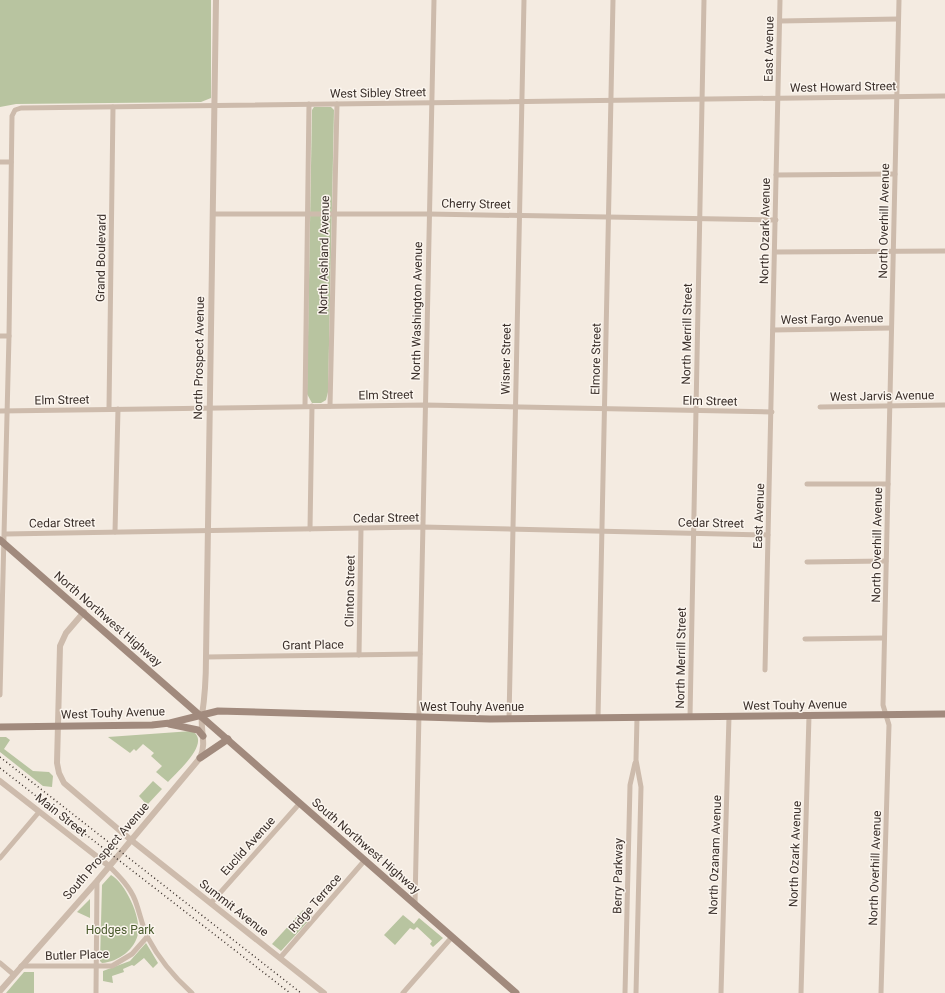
<svg xmlns="http://www.w3.org/2000/svg" width="945" height="993" viewBox="0 0 945 993" font-family="Roboto,sans-serif">
<style>
.green{fill:#b8c4a0}
.lines{fill:none;stroke-linecap:round;stroke-linejoin:round}
.minor{stroke:#cdbbac;stroke-width:5}
.tertiary{stroke:#cdbbac;stroke-width:6}
.secondary{stroke:#a18a7d;stroke-width:7}
.rail{stroke:#3b302b;stroke-width:1.5;stroke-dasharray:1 3;stroke-linecap:butt}
.labels{text-anchor:middle;dominant-baseline:central;stroke-width:3;stroke-linejoin:round;paint-order:stroke}
.street-label{font-size:12px;fill:#3b302b;stroke:#fbf5ee}
.park-label{font-size:12px;fill:#4a5a2e;stroke:#fbf5ee}
</style>
<rect width="100%" height="100%" fill="#f4ebe1"/>
<g class="green">
<path d="M0 0H211V98L201 102 16 104 0 107Z"/>
<path d="M314 107H331L334 110 328 392 326 400 321 403H312L307 394 312 110Z"/>
<path d="M192 731C212 742 177 772 168 782L156 772 162 766 151 756 154 753 143 744 136 751 134 749 130 753 108 737Z"/>
<path d="M0 737H6L10 740 4 749 33 771 49 772 53 776 52 787 43 786 0 752Z"/>
<path d="M153 781 162 789 147 805 139 796Z"/>
<path d="M111 875C125 883 141 916 138 933 136 949 118 962 102 963L100 961 102 885Z"/>
<path d="M90 899V918L77 912Z"/>
<path d="M303 910 312 917 281 951 272 944Z"/>
<path d="M403 915 414 924 419 918 443 938 433 947 430 944 432 941 417 927 414 930 410 928 395 945 384 935Z"/>
<path d="M146 943 158 963 153 968 144 958 134 966 132 965 123 969 124 972 112 976 113 983 103 981V971L130 961Z"/>
<path d="M24 972H34V993H6Z"/>
</g>
<g class="lines">
<g class="minor">
<path d="M780 21 898 19"/>
<path d="M0 162H11"/>
<path d="M776 175 895 174"/>
<path d="M213 214H429L776 220"/>
<path d="M775 252 945 251"/>
<path d="M773 330 891 328"/>
<path d="M0 336H9"/>
<path d="M305 406 309 104"/>
<path d="M330 406 337 104"/>
<path d="M820 407 945 405"/>
<path d="M109 409 113 107"/>
<path d="M0 411 425 405 772 412"/>
<path d="M807 484H888"/>
<path d="M310 529 312 406"/>
<path d="M115 532 118 409"/>
<path d="M5 534 423 527 768 535"/>
<path d="M807 562 886 561"/>
<path d="M805 639 884 638"/>
<path d="M359 655 361 528"/>
<path d="M206 657 420 654"/>
<path d="M765 670 780 0"/>
<path d="M0 695 9 336 12 116 15 110 21 108 945 96"/>
<path d="M690 717 704 0"/>
<path d="M598 718 613 0"/>
<path d="M509 719 524 0"/>
<path d="M0 858 39 812"/>
<path d="M109 866C119 876 130 887 135 900 140 913 142 926 148 938 159 959 174 977 192 993"/>
<path d="M211 903 300 803"/>
<path d="M415 904 434 0"/>
<path d="M280 958 365 860"/>
<path d="M0 963 13 974"/>
<path d="M21 966H112L132 954 147 937"/>
<path d="M96 993 97 881"/>
<path d="M403 993 452 937"/>
<path d="M625 993 630 785 635 763"/>
<path d="M636 993 641 787 636 760 637 718"/>
<path d="M721 993 729 717"/>
<path d="M801 993 809 716"/>
<path d="M881 993 889 725 883 705 899 0"/>
</g>
<g class="tertiary">
<path d="M84 612 66 633 60 646 57 763 59 773 64 783 131 840 324 993"/>
<path d="M0 781 109 866"/>
<path d="M0 991 97 881 200 758C207 744 200 729 202 715 205 696 206 676 206 657L216 0"/>
</g>
<g class="secondary">
<path d="M0 540 516 993"/>
<path d="M169 724 198 730 203 736"/>
<path d="M0 727 152 725 170 723 218 711 490 719 945 714"/>
<path d="M200 758 228 739"/>
</g>
<g class="rail">
<path d="M0 757 301 993"/>
<path d="M0 768 290 993"/>
</g>
</g>
<g class="labels">
<g class="street-label">
<text transform="translate(769 49) rotate(-89)">East Avenue</text>
<text transform="translate(843 87) rotate(-1)">West Howard Street</text>
<text transform="translate(378 93) rotate(-1)">West Sibley Street</text>
<text transform="translate(476 204) rotate(1)">Cherry Street</text>
<text transform="translate(884 221) rotate(-89)">North Overhill Avenue</text>
<text transform="translate(765 231) rotate(-89)">North Ozark Avenue</text>
<text transform="translate(324 255) rotate(-89)">North Ashland Avenue</text>
<text transform="translate(101 258) rotate(-89)">Grand Boulevard</text>
<text transform="translate(417 311) rotate(-89)">North Washington Avenue</text>
<text transform="translate(832 319) rotate(-1)">West Fargo Avenue</text>
<text transform="translate(687 334) rotate(-89)">North Merrill Street</text>
<text transform="translate(199 358) rotate(-89)">North Prospect Avenue</text>
<text transform="translate(506 359) rotate(-89)">Wisner Street</text>
<text transform="translate(596 359) rotate(-89)">Elmore Street</text>
<text transform="translate(386 395) rotate(-1)">Elm Street</text>
<text transform="translate(882 396) rotate(-1)">West Jarvis Avenue</text>
<text transform="translate(62 400) rotate(-1)">Elm Street</text>
<text transform="translate(710 401) rotate(1)">Elm Street</text>
<text transform="translate(759 516) rotate(-88)">East Avenue</text>
<text transform="translate(386 518) rotate(-1)">Cedar Street</text>
<text transform="translate(62 523) rotate(-1)">Cedar Street</text>
<text transform="translate(711 523) rotate(1)">Cedar Street</text>
<text transform="translate(877 545) rotate(-89)">North Overhill Avenue</text>
<text transform="translate(350 591) rotate(-89)">Clinton Street</text>
<text transform="translate(108 619) rotate(41)">North Northwest Highway</text>
<text transform="translate(313 645) rotate(-1)">Grant Place</text>
<text transform="translate(681 658) rotate(-89)">North Merrill Street</text>
<text transform="translate(795 705) rotate(-1)">West Touhy Avenue</text>
<text x="472" y="707">West Touhy Avenue</text>
<text transform="translate(113 713) rotate(-2)">West Touhy Avenue</text>
<text transform="translate(61 815) rotate(38)">Main Street</text>
<text transform="translate(248 846) rotate(-48)">Euclid Avenue</text>
<text transform="translate(366 846) rotate(41)">South Northwest Highway</text>
<text transform="translate(106 851) rotate(-49)">South Prospect Avenue</text>
<text transform="translate(795 854) rotate(-88)">North Ozark Avenue</text>
<text transform="translate(715 855) rotate(-88)">North Ozanam Avenue</text>
<text transform="translate(875 868) rotate(-88)">North Overhill Avenue</text>
<text transform="translate(618 876) rotate(-89)">Berry Parkway</text>
<text transform="translate(315 903) rotate(-49)">Ridge Terrace</text>
<text transform="translate(234 908) rotate(38)">Summit Avenue</text>
<text transform="translate(77 955) rotate(-2)">Butler Place</text>
</g>
<g class="park-label">
<text x="120" y="930">Hodges Park</text>
</g>
</g>
</svg>
